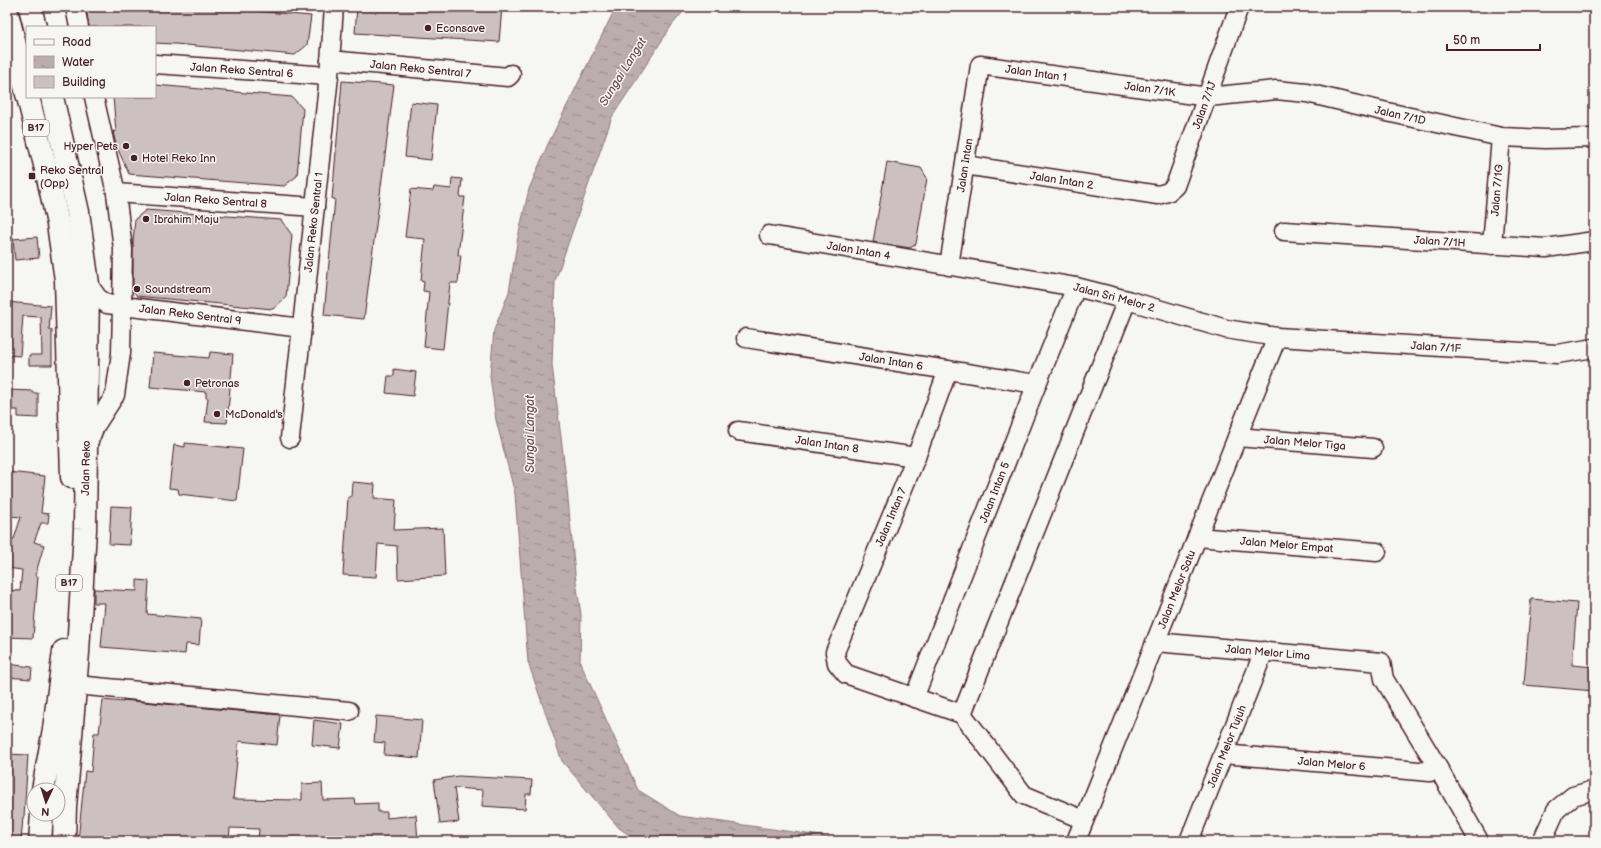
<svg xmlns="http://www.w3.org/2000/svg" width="1601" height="848" viewBox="0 0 1601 848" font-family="'Balsamiq Sans',sans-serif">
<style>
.water{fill:url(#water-ripples);stroke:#8e747a}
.building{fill:#ccc1c0;stroke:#4a1f2b}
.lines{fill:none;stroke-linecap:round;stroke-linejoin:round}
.minor-casing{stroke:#4a1f2b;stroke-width:21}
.major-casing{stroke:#4a1f2b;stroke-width:25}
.minor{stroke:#f6f6f2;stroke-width:18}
.major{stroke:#f6f6f2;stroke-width:22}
.poi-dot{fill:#4a1f2b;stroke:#f6f6f2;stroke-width:1.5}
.labels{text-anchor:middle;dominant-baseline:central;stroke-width:3;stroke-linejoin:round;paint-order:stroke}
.shield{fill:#f6f6f2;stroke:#7e6067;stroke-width:1}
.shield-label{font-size:10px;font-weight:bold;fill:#4a1f2b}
.poi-label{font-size:11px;fill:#4a1f2b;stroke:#f6f6f2;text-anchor:start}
.street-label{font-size:11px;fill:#4a1f2b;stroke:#f6f6f2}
.water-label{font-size:12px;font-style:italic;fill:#6c4a52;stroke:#f6f6f2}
</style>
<defs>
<pattern id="water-ripples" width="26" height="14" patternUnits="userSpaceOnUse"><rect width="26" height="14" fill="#bbadae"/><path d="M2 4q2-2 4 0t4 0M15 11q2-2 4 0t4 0" fill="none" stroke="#9a8c8e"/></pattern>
</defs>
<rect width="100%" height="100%" fill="#f6f6f2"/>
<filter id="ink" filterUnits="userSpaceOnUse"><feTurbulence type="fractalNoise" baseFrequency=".025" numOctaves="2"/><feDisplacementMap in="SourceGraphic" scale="8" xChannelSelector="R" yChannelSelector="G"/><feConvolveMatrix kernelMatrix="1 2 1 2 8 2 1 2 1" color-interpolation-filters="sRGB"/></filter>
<g filter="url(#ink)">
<path class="water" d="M616 7H687L672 25 612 117 555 281 552 365 566 478 575 574 581 615 580 662 638 790 680 816 821 836 836 841H638L619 828 562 761 528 662 515 494 496 420 490 376 494 330 509 292 518 237 529 189 548 144Z"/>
<g class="building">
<path d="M86 7H211L311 16 307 45 295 55 175 44 155 43V27H89Z"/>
<path d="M357 7H502L499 42 355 33Z"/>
<path d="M342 81 394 85 364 319 324 315 335 199H332Z"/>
<path d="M155 85 292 97 303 109 297 176 284 186 129 174 116 145 113 131 116 132 113 97H155Z"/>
<path d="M411 102 437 105 431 160 405 157Z"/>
<path d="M887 162 921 168 927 178 916 244 910 248 873 242Z"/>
<path d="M452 178 462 179 460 197H465L458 255H461L458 283H450L443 349 424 347 429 292 423 291 424 282 421 281 425 239 405 237 411 189 433 191 434 187 451 189Z"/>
<path d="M146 210 281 220 292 235 286 297 273 309 137 296 133 291V242L135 219Z"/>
<path d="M37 237 39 258 15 260 13 239Z"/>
<path d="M7 302 51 306 49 330H52V365H29V355H42L41 317 23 316 20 356 7 355Z"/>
<path d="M210 352 233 354 227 423 205 422 208 398H206V392L150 387 153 353 209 358Z"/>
<path d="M394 369 416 372 413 396 386 393 388 376H394Z"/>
<path d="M7 390 33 391V393H38V418L18 417V410H7Z"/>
<path d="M185 443 243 449 237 501 179 494 178 489 169 488 174 445 185 447Z"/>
<path d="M8 472 45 476 41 513 49 514 48 523H41L34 542 44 545 35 576H38L33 638 7 637V590L20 591 22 570 7 568V537L14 539 21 517 9 516 10 510 7 509Z"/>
<path d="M352 482 375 484 374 498 396 500 394 530 443 528 445 576 398 579 397 546 378 544 376 577 343 575 348 497H351Z"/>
<path d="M111 506 132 507 130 545 109 544Z"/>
<path d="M137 580 149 581 147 614 201 619 199 645 186 644 185 654 101 647 105 603H94V589L137 591Z"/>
<path d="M1531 599 1577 603 1572 665 1594 667V691L1524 685Z"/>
<path d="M7 664 32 667 31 679 7 677Z"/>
<path d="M103 700 123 702V700L280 715 277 745 239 741 233 799 302 800V784L322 783 323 800 355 799 356 804 378 803V812H387V818L416 815 418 841H258L259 829 230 828 229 841H78L85 771 91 772 94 733H99Z"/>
<path d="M376 716 422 720 419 758 384 755 385 743 374 742Z"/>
<path d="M314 720 343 724 340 748 312 745Z"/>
<path d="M7 754 28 755 24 817H23L21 841H7Z"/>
<path d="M458 776 532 780 531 794H526L525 809 482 806 483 790 454 788 459 822 440 824 434 780Z"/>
</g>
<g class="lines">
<defs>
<g id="minor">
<path d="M75 7 79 27"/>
<path id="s1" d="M330 60 508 77 511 74"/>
<path id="s2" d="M155 64 329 76"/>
<path id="s3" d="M965 165 1158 195 1168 192 1175 186 1239 7"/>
<path id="s4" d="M116 193 315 207"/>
<path id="s5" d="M1284 231 1546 248 1594 241"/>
<path id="s6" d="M769 235 1076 287 1127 300 1226 329 1277 337 1557 354 1594 348"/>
<path id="s7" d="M1492 245 1501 137"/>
<path id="s8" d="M949 266 980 65 1208 97 1276 90 1307 93 1387 112 1501 137 1545 139 1594 138"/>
<path id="s9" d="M88 284 98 298 107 304 302 328"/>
<path id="s10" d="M746 338 1036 384"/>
<path d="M948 370 916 457 835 652 837 663 846 674 962 714"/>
<path id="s11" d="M738 431 916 457"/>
<path id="s12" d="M1237 437 1373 448"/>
<path id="s13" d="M290 438 329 76 334 7"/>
<path d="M87 446 95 426 115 395 121 353 122 307 123 249 116 193 94 97"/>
<path id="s14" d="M1197 537 1377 552"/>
<path id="s15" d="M1155 642 1381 662 1384 679 1438 768 1479 841"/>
<path d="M76 685 349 711"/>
<path id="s16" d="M914 698C968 561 1020 423 1076 287"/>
<path id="s17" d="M1223 754 1430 772 1438 768"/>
<path d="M1084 820 1024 795 962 714 1127 300"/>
<path id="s18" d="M1076 841 1277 337"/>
<path id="s19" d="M1189 841 1264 651"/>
<path d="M1542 841 1556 810 1573 796 1594 790"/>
</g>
<g id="major">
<path d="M30 7 35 27"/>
<path d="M7 13 27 94"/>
<path d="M28 97 47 173 58 224 66 280 72 477"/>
<path d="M52 97 78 212 88 284 85 529 78 652 65 807 64 841"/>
<path d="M43 790 54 729 64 651"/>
<path d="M40 841 42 814"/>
</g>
</defs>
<use href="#minor" class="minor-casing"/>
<use href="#major" class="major-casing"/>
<use href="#minor" class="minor"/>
<use href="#major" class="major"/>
</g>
</g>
<g class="poi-dot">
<circle cx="428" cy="28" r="4"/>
<circle cx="126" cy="146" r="4"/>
<circle cx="134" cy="158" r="4"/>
<rect x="28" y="172" width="8" height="8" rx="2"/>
<circle cx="146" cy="219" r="4"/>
<circle cx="137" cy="289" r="4"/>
<circle cx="187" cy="383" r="4"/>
<circle cx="217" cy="414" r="4"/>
</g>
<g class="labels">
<g class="shield">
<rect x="23" y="120" width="26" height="16" rx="3"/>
<rect x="56" y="575" width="26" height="16" rx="3"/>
</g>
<g class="shield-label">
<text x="36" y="128">B17</text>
<text x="69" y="583">B17</text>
</g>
<g class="poi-label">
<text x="436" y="28">Econsave</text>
<text x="118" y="146" text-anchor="end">Hyper Pets</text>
<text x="142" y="158">Hotel Reko Inn</text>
<text x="40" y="170">Reko Sentral<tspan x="40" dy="13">(Opp)</tspan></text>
<text x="154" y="219">Ibrahim Maju</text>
<text x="145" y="289">Soundstream</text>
<text x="195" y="383">Petronas</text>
<text x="225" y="414">McDonald's</text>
</g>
<g class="street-label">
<text stroke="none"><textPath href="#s1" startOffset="91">Jalan Reko Sentral 7</textPath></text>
<text stroke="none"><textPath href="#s2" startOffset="87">Jalan Reko Sentral 6</textPath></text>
<text stroke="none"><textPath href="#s8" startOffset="260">Jalan Intan 1</textPath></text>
<text stroke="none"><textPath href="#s8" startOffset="375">Jalan 7/1K</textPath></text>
<text stroke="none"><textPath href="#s3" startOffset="301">Jalan 7/1J</textPath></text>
<text stroke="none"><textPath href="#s8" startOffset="629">Jalan 7/1D</textPath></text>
<text stroke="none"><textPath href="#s8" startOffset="102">Jalan Intan</textPath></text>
<text stroke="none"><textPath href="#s3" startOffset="98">Jalan Intan 2</textPath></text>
<text stroke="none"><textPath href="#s7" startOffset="55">Jalan 7/1G</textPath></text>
<text stroke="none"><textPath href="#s4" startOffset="100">Jalan Reko Sentral 8</textPath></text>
<text stroke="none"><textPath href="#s13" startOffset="217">Jalan Reko Sentral 1</textPath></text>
<text stroke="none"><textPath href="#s5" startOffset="156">Jalan 7/1H</textPath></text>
<text stroke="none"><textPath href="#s6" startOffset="91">Jalan Intan 4</textPath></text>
<text stroke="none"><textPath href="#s6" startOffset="351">Jalan Sri Melor 2</textPath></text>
<text stroke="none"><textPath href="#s9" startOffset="112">Jalan Reko Sentral 9</textPath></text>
<text stroke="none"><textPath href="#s6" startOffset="678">Jalan 7/1F</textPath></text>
<text stroke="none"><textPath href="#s10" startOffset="147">Jalan Intan 6</textPath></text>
<text stroke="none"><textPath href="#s12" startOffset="68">Jalan Melor Tiga</textPath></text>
<text stroke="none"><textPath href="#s11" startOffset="90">Jalan Intan 8</textPath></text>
<text transform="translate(86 468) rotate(-89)">Jalan Reko</text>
<text stroke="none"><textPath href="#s16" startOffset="221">Jalan Intan 5</textPath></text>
<text transform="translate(891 517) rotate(-67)">Jalan Intan 7</text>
<text stroke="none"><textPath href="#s14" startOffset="90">Jalan Melor Empat</textPath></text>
<text stroke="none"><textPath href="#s18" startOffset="271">Jalan Melor Satu</textPath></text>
<text stroke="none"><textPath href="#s15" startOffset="113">Jalan Melor Lima</textPath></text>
<text stroke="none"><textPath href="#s19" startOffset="102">Jalan Melor Tujuh</textPath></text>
<text stroke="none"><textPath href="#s17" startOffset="109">Jalan Melor 6</textPath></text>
</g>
<g class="water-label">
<text transform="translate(623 72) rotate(-58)">Sungai Langat</text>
<text transform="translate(530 434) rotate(-90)">Sungai Langat</text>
</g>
</g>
<rect width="1601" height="848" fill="none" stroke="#f6f6f2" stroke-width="24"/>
<rect x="12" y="12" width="1577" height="824" fill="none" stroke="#4a1f2b" stroke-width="1.5" filter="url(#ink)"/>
<rect x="26" y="26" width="130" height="72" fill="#f6f6f2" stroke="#b1a0a2"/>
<rect x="34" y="39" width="20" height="6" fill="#f6f6f2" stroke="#b1a0a2"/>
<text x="62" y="46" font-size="12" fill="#4a1f2b">Road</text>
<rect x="34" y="56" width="20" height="12" fill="url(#water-ripples)" stroke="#b1a0a2"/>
<text x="62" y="66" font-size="12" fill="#4a1f2b">Water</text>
<rect x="34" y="76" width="20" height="12" fill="#ccc1c0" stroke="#b1a0a2"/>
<text x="62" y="86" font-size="12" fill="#4a1f2b">Building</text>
<g transform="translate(46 802) rotate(184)"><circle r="19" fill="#f6f6f2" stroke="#b1a0a2"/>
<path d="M0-3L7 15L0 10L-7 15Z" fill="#4a1f2b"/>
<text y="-6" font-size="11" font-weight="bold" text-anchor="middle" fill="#4a1f2b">N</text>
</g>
<path d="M1447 44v6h93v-6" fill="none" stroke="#4a1f2b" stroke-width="2"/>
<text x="1453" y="44" font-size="12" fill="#4a1f2b" stroke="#f6f6f2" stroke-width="3" paint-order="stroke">50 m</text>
</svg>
